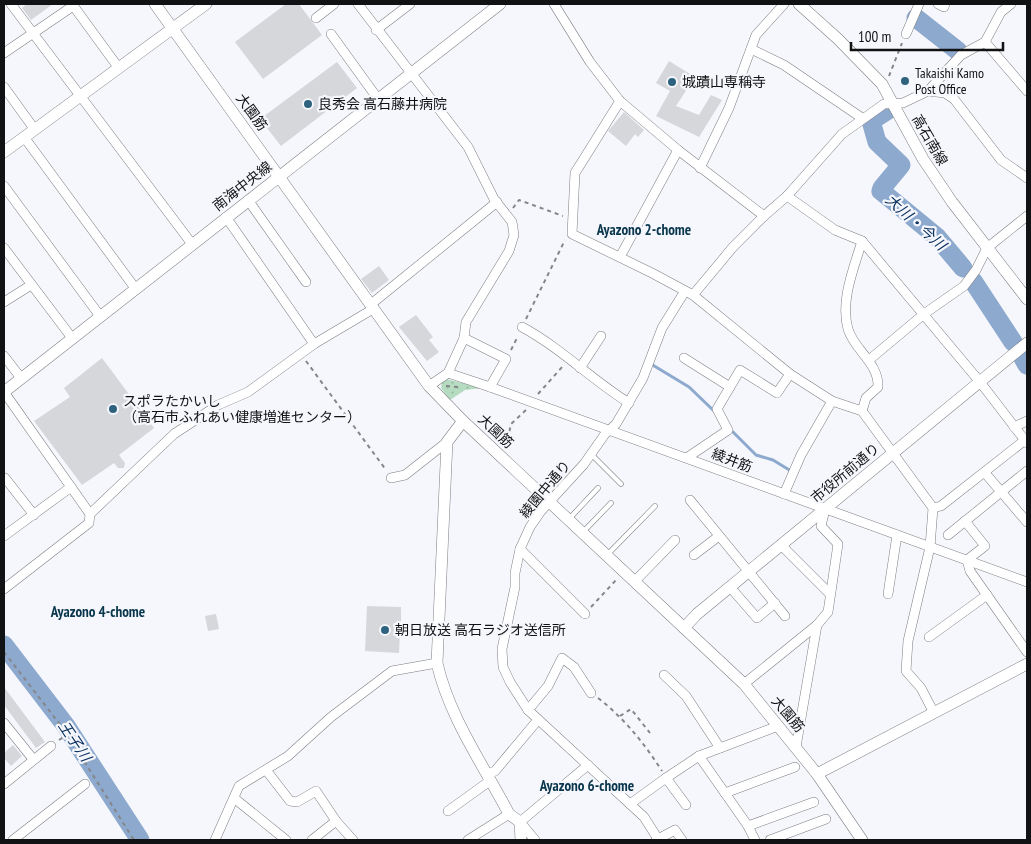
<svg xmlns="http://www.w3.org/2000/svg" width="1031" height="844" viewBox="0 0 1031 844" font-family="'PT Sans Narrow','Noto Sans JP',sans-serif">
<style>
.park{fill:url(#park-dots)}
.lines{fill:none;stroke-linecap:round;stroke-linejoin:round}
.stream{stroke:#8da9ce;stroke-width:3}
.river{stroke:#8da9ce;stroke-width:19}
.building{fill:#d5d7db}
.service-casing{stroke:#7c7e82;stroke-width:5.5}
.minor-casing{stroke:#7c7e82;stroke-width:10}
.tertiary-casing{stroke:#7c7e82;stroke-width:12}
.path{stroke:#85868a;stroke-width:2;stroke-dasharray:4 4;stroke-linecap:butt}
.service{stroke:#fff;stroke-width:4.5}
.minor{stroke:#fff;stroke-width:9}
.tertiary{stroke:#fff;stroke-width:11}
.poi-dot{fill:#2e637f;stroke:#f5f7fc;stroke-width:2}
.labels{text-anchor:middle;dominant-baseline:central;stroke-width:4.5;stroke-linejoin:round;paint-order:stroke}
.poi-label{font-size:14px;fill:#111213;stroke:#f5f7fc;text-anchor:start}
.street-label{font-size:14px;fill:#111213;stroke:#f5f7fc}
.water-label{font-size:15px;font-style:italic;fill:#0d3361;stroke:#f5f7fc}
.neighbourhood-label{font-size:15px;font-weight:bold;fill:#09364c;stroke:#f5f7fc}
</style>
<defs>
<pattern id="park-dots" width="8" height="8" patternUnits="userSpaceOnUse" patternTransform="scale(1.25)"><rect width="8" height="8" fill="#b5dcc0"/><path d="M2 2h.1M6 6h.1" fill="none" stroke="#9bbca4" stroke-width="1.8" stroke-linecap="round"/></pattern>
</defs>
<rect width="100%" height="100%" fill="#f5f7fc"/>
<path class="park" d="M447 379 450 380 482 388 465 390 450 400 441 388 442 382Z"/>
<g class="lines">
<g class="stream">
<path d="M651 364 689 387 713 410"/>
<path d="M732 431 756 455 773 460 791 471"/>
</g>
<g class="river">
<path d="M916 18 958 51"/>
<path d="M888 110 871 121 877 142 901 165 882 188 881 191 937 237 963 268"/>
<path d="M973 281 1013 342"/>
<path d="M1023 358 1027 365"/>
<path d="M4 645 66 726 140 840"/>
</g>
</g>
<g class="building">
<path d="M27 4H53L31 20 22 8Z"/>
<path d="M286 4H299L322 35 263 79 235 42Z"/>
<path d="M669 61 695 77 676 106 699 115 711 95 722 100 699 137 656 116 670 91 656 83Z"/>
<path d="M337 62 357 88 281 146 260 119Z"/>
<path d="M624 112 644 130 638 137 635 134 626 146 608 131Z"/>
<path d="M379 266 389 280 372 293 361 279Z"/>
<path d="M416 315 433 337 429 340 439 352 427 361 399 327Z"/>
<path d="M102 358 154 428 119 455 125 463 124 468H118L114 463 82 485 34 421 70 397 64 388Z"/>
<path d="M367 606 401 607V623H404V631H400L399 653 365 651Z"/>
<path d="M216 614 219 629 208 631 205 616Z"/>
<path d="M4 687 45 742 36 748 4 705Z"/>
<path d="M13 745 22 756 11 766 4 758V753Z"/>
</g>
<g class="lines">
<defs>
<g id="service">
<path d="M591 454 621 484"/>
<path d="M569 519 598 488"/>
<path d="M583 532 611 503"/>
<path d="M607 555 655 506"/>
</g>
<g id="minor">
<path d="M11 4 192 244"/>
<path d="M72 4 118 67"/>
<path d="M358 4 468 147 494 199 512 222 514 235 509 251 466 322 464 338 448 373"/>
<path d="M554 4 590 62 620 101 678 150 764 216"/>
<path d="M938 4 944 7 945 4"/>
<path d="M316 18 334 4"/>
<path d="M376 30 410 4"/>
<path d="M331 34 378 99"/>
<path d="M906 34 919 4"/>
<path d="M985 42 1027 91"/>
<path d="M751 49 784 65 862 118"/>
<path d="M4 53 73 6"/>
<path d="M4 87 35 130"/>
<path d="M928 91 945 93 954 99 1001 160 1027 178"/>
<path d="M620 101 575 173 572 234 652 273 693 295 790 374 832 401 862 411 933 508 930 547 908 641 906 671 921 688 934 713"/>
<path d="M24 137 135 288"/>
<path d="M700 168 729 108 756 35 784 4"/>
<path d="M4 186 100 316"/>
<path d="M787 196 835 230 862 241C854 268 840 300 848 329 854 350 879 363 878 387L866 398 862 411"/>
<path d="M248 200 306 282"/>
<path d="M226 217 314 344"/>
<path d="M862 241 980 382 1027 443"/>
<path d="M4 248 72 338"/>
<path d="M620 257 678 150"/>
<path d="M693 295 733 247 764 216 787 196 842 134 884 104 903 103 928 91 961 55 985 42 1001 12 1011 4"/>
<path d="M4 302 31 285"/>
<path d="M370 305 497 202"/>
<path d="M522 327C561 348 592 380 629 403"/>
<path d="M464 338 506 359 490 387"/>
<path d="M4 356 21 378"/>
<path d="M684 358 730 387"/>
<path d="M869 360 924 314 964 286 976 270 987 248 1027 216"/>
<path d="M580 368 601 336"/>
<path d="M429 386 448 373 490 387 1027 582"/>
<path d="M4 392 90 514 89 523 4 589"/>
<path d="M1014 427 1027 421"/>
<path d="M688 457 728 430 717 409 740 370 777 393 790 374"/>
<path d="M985 473 1027 522"/>
<path d="M5 478 34 515"/>
<path d="M391 478 405 475 447 442"/>
<path d="M784 494 801 455 832 401"/>
<path d="M690 500 785 616"/>
<path d="M933 508 941 506 1025 440"/>
<path d="M90 514 174 434 218 405 248 392 314 344 373 309"/>
<path d="M965 521 985 546 967 560 970 571 1027 652"/>
<path d="M948 535 1027 471"/>
<path d="M4 536 71 487"/>
<path d="M781 545 830 594"/>
<path d="M520 549 585 614"/>
<path d="M694 555 719 536"/>
<path d="M635 581 675 540"/>
<path d="M730 587 757 618 775 603"/>
<path d="M888 594 897 535"/>
<path d="M929 637 987 595"/>
<path d="M664 675 686 696 720 748"/>
<path d="M744 684 817 625 828 612 838 544 821 526 825 509"/>
<path d="M528 710 548 686 562 658 574 667 591 693"/>
<path d="M4 723 33 759"/>
<path d="M796 747 817 625"/>
<path d="M699 756 748 826 755 840"/>
<path d="M266 770 290 801 297 802 316 791 336 821 353 840"/>
<path d="M488 774 495 771 537 721"/>
<path d="M666 778 699 756 778 726"/>
<path d="M4 784 51 746"/>
<path d="M725 793 795 767"/>
<path d="M234 798 286 840"/>
<path d="M630 804 666 778 686 805"/>
<path d="M448 811 491 780"/>
<path d="M748 826 814 802"/>
<path d="M658 839 644 817 528 710 510 682 503 667 502 649 515 587V573L520 549 530 527 541 511 584 464 605 434 616 424 643 378 662 328 685 291"/>
<path d="M13 840 85 784"/>
<path d="M215 840 239 786 288 756 331 717 392 671 437 663"/>
<path d="M312 840 336 821"/>
<path d="M468 840 509 814"/>
<path d="M535 840 520 822 588 765"/>
<path d="M656 840 675 830 682 840"/>
<path d="M770 840 826 819"/>
</g>
<g id="tertiary">
<path d="M155 4 429 386 463 421 744 684 817 774 862 840"/>
<path d="M799 4 838 39 882 84 923 159 952 202 1027 299"/>
<path d="M4 152 206 4"/>
<path d="M4 392 500 4"/>
<path d="M463 421 447 442 437 663C449 717 484 766 509 814L520 822 521 840"/>
<path d="M684 628 697 614 1027 343"/>
<path d="M817 774 1027 664"/>
</g>
</defs>
<use href="#service" class="service-casing"/>
<use href="#minor" class="minor-casing"/>
<use href="#tertiary" class="tertiary-casing"/>
<g class="path">
<path d="M889 76 902 43"/>
<path d="M513 208 519 200 563 216"/>
<path d="M526 319 565 240"/>
<path d="M511 350 518 336"/>
<path d="M306 361 386 470"/>
<path d="M446 386 458 387"/>
<path d="M538 394 563 366"/>
<path d="M506 447 511 424 526 410"/>
<path d="M591 607 617 579"/>
<path d="M4 652 65 731 134 840"/>
<path d="M598 698C624 718 644 743 662 771"/>
<path d="M620 716 631 709 650 733"/>
<path d="M59 740 67 735"/>
</g>
<use href="#service" class="service"/>
<use href="#minor" class="minor"/>
<use href="#tertiary" class="tertiary"/>
</g>
<g class="poi-dot">
<circle cx="905" cy="81" r="5"/>
<circle cx="672" cy="82" r="5"/>
<circle cx="308" cy="104" r="5"/>
<circle cx="113" cy="409" r="5"/>
<circle cx="385" cy="630" r="5"/>
</g>
<g class="labels">
<g class="poi-label">
<text x="915" y="73">Takaishi Kamo<tspan x="915" dy="16">Post Office</tspan></text>
<text x="682" y="82">城蹟山専稱寺</text>
<text x="318" y="104">良秀会 高石藤井病院</text>
<text x="123" y="401">スポラたかいし<tspan x="123" dy="16">（高石市ふれあい健康増進センター）</tspan></text>
<text x="395" y="630">朝日放送 高石ラジオ送信所</text>
</g>
<g class="street-label">
<text transform="translate(252 112) rotate(54)">大園筋</text>
<text transform="translate(930 140) rotate(60)">高石南線</text>
<text transform="translate(242 186) rotate(-38)">南海中央線</text>
<text transform="translate(496 431) rotate(43)">大園筋</text>
<text transform="translate(732 460) rotate(21)">綾井筋</text>
<text transform="translate(845 473) rotate(-40)">市役所前通り</text>
<text transform="translate(545 489) rotate(-50)">綾園中通り</text>
<text transform="translate(788 714) rotate(50)">大園筋</text>
</g>
<g class="water-label">
<text transform="translate(916 222) rotate(42)">大川・今川</text>
<text transform="translate(75 741) rotate(56)">王子川</text>
</g>
<g class="neighbourhood-label">
<text x="644" y="229">Ayazono 2-chome</text>
<text x="98" y="611">Ayazono 4-chome</text>
<text x="587" y="785">Ayazono 6-chome</text>
</g>
</g>
<rect width="1031" height="844" fill="none" stroke="#111213" stroke-width="10"/>
<path d="M851 42v8h152v-8" fill="none" stroke="#111213" stroke-width="2.5"/>
<text x="858" y="42" font-size="15" fill="#111213" stroke="#f5f7fc" stroke-width="4" paint-order="stroke">100 m</text>
</svg>
